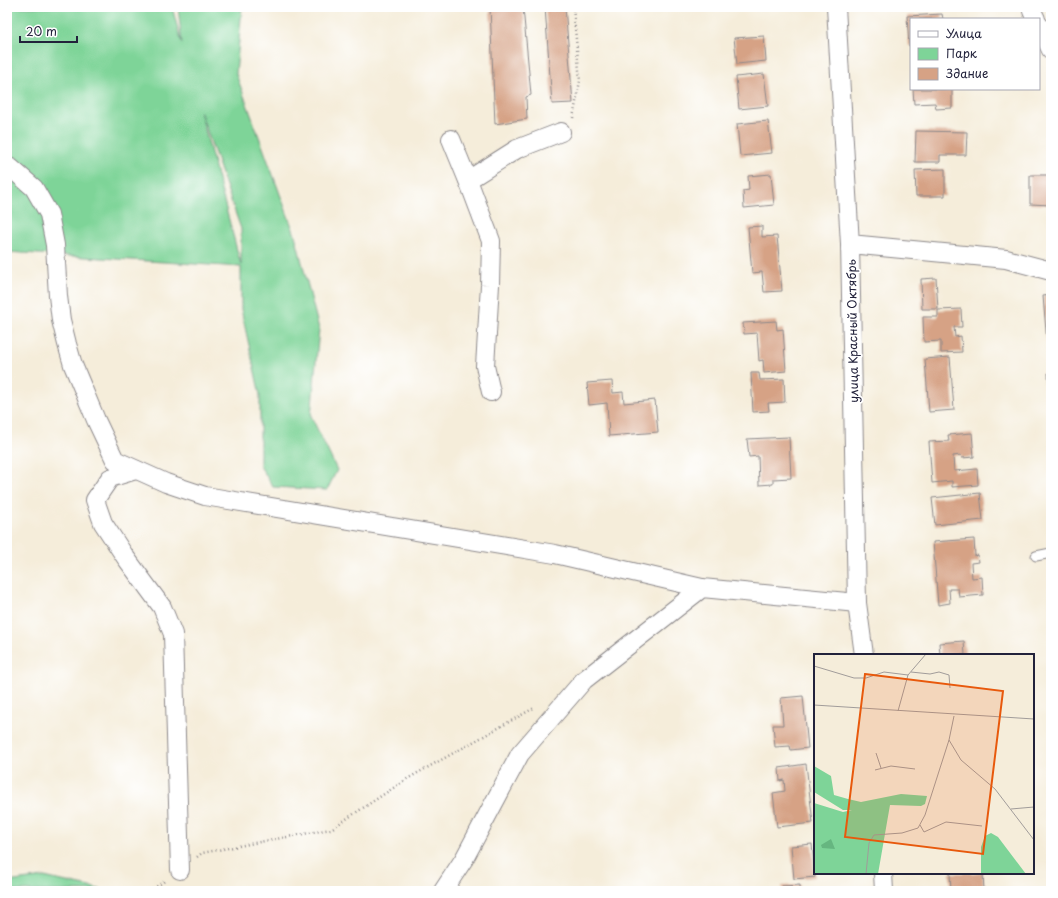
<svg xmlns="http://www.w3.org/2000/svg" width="1058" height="898" viewBox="0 0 1058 898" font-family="'Playpen Sans',sans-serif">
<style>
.green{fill:#7ed498;stroke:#507b6a;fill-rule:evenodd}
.building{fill:#d6a285}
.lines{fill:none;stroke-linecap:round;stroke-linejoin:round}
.lane-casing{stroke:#8c888a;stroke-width:11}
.street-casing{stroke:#8c888a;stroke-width:20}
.path{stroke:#8c888a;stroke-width:2.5;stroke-dasharray:1 3;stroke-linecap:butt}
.lane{stroke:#fff;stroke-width:9}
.street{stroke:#fff;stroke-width:18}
.labels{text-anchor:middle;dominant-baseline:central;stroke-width:3.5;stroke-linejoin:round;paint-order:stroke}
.street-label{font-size:12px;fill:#22223b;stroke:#fff}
.inset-road{fill:none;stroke:#a19c9a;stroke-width:1}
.view{fill:#e8590c;fill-opacity:0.15;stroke:#e8590c;stroke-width:2}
.inset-edge{fill:none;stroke:#22223b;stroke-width:2}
</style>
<rect width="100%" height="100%" fill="#fff"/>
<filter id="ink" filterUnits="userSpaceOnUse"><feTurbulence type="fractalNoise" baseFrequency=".025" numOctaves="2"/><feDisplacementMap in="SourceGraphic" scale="8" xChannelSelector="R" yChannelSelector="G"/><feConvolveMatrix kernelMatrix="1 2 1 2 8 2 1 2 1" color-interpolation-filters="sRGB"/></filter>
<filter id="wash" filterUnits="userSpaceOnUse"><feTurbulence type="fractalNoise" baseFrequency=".012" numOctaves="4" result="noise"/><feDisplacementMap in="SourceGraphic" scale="16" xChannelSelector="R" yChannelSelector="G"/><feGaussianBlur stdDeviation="0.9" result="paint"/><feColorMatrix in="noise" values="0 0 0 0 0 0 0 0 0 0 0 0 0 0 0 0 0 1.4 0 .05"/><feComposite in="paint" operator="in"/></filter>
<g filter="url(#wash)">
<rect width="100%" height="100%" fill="#f5edda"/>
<g class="green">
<path d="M7 7H172L182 44 178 7H242L236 74 295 235 319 329 311 416 337 470 327 490 273 487 260 466V395L241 309V267L7 252ZM200 111 241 229V265Z"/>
<path d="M44 877 108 891H7V882Z"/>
</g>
<g id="blocks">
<g class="building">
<path d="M490 7H523L531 95 526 97 527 119 495 124Z"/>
<path d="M545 7H565L573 103 552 104Z"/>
<path d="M722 7H744V8L723 10Z"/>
<path d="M942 14 943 19H911V45L909 46 907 16Z"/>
<path d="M764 36 766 61 737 64 734 38Z"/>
<path d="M764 74 768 106 739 109 736 77Z"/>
<path d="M913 89H952V108L936 109 935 103 914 104Z"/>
<path d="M768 121 772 153 740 156 737 124Z"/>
<path d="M916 131 967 132 966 155H940V162H915Z"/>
<path d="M945 169V196H916L915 170Z"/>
<path d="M771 174 774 205 744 208 743 191 749 190 748 176Z"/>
<path d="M1030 175H1051V205L1030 204Z"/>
<path d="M762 226V237L777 236 782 291 764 292 762 272 752 273 748 227Z"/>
<path d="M936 278 938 309H922L921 279Z"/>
<path d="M1051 295V343H1047L1043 296Z"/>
<path d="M961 309 962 327H954L955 337 961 336 962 352 941 353V341L924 342 923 317H938V310Z"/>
<path d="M776 321 777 330 783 329 786 371 764 373 763 360 759 361 757 333 744 334 743 323Z"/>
<path d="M950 357 954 410 929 412 925 359Z"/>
<path d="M751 373H759L760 380 784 379 785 402 768 403 769 411 753 412Z"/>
<path d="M1048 373H1051V412H1050Z"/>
<path d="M612 381 613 393 623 392 624 403 655 400 658 432 609 436 607 403 589 405 587 383Z"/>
<path d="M972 433 974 457 962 458 961 455 953 456 954 471 977 469 978 485 952 487V481L932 483 929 442 949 441 948 435Z"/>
<path d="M789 437 791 478 773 479V484L759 485 758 456 749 457 747 439Z"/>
<path d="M980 493 983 520 935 525 932 498Z"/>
<path d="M974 539 975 556 978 555 979 562 971 563 972 578 982 577 983 595 959 597 958 589H949L950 603 938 605 933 542Z"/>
<path d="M964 641 965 655H940L939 643Z"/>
<path d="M803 696 808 748 791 750 790 746 775 747 773 725H783L781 698Z"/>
<path d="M806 764 813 823 777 827 773 793 785 791 784 780 780 781 779 768Z"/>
<path d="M812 844 815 877 794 879 791 846Z"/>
<path d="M950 873H983L984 891H951Z"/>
<path d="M800 885V891H783L782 886Z"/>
</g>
</g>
</g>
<g filter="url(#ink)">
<use href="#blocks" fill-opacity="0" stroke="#8c888a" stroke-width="1"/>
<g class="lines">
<defs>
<path id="lane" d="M1036 556 1051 553"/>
<g id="street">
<path d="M836 7 850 244 857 603 864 655"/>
<path d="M1032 7V11L1036 19"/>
<path d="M1039 25 1051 50"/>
<path d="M451 139 471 188 491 241 490 285 485 366 491 392"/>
<path d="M7 167 11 168 34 188 49 214 55 245 58 296 61 320 67 344 73 365 81 384 96 420 115 460 166 483 205 496 555 554 702 588"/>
<path d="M468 180 517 149 561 132"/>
<path d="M850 244 1006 259 1051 271"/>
<path d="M136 470 110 478 95 500 103 523 126 558 162 607 173 634 180 870"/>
<path d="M883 873 884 891"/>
<path d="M443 891 464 859 520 754 584 680 702 588 857 603"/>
</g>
</defs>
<use href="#lane" class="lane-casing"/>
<use href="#street" class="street-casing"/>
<g class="path">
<path d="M573 118 580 81 573 7"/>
<path d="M197 857 202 853 265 841 331 829 407 779 534 708"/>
<path d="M150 891 166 880"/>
</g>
<use href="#lane" class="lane"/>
<use href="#street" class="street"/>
</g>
</g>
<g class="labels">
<g class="street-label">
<text transform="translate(852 331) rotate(-91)">улица Красный Октябрь</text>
</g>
</g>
<g transform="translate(814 654)">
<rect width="220" height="220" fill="#f5edda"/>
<path d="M0 112 17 122 20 141 34 145 47 148 87 140 113 142 111 150 107 152 76 151 64 220H0V149L29 158 38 156H29L0 138ZM177 179 184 183 212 220H167V193L171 182Z" fill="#7ed498"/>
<path d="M17 185 21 195 8 194 7 191Z" fill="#66b680"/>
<path class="inset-road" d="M0 12 40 24H52L70 18 94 21M97 18 116 20 125 18 135 21 136 34M0 51 220 65M84 57 94 21 112 0M140 62 135 86 147 106 181 135 220 186M62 99 67 114M61 116 77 112 101 115M197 155 220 153M106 171 110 178 132 168 168 172M52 220 55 189 60 181 88 179 104 174 111 161 135 86"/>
<path class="view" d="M51 20 189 37 169 200 31 183Z"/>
<rect width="220" height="220" class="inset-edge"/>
</g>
<rect width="1058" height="898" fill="none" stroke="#fff" stroke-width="24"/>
<rect x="910" y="18" width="130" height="72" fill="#ffffff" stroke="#a7a7b1"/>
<rect x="918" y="31" width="20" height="6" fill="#ffffff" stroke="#a7a7b1"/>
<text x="946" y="38" font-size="12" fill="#22223b">Улица</text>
<rect x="918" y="48" width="20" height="12" fill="#7ed498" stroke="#a7a7b1"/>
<text x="946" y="58" font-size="12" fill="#22223b">Парк</text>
<rect x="918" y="68" width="20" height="12" fill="#d6a285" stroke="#a7a7b1"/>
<text x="946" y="78" font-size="12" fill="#22223b">Здание</text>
<path d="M20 36v6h57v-6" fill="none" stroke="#22223b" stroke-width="2"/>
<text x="26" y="36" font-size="12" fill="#22223b" stroke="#ffffff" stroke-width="3" paint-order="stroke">20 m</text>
</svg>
